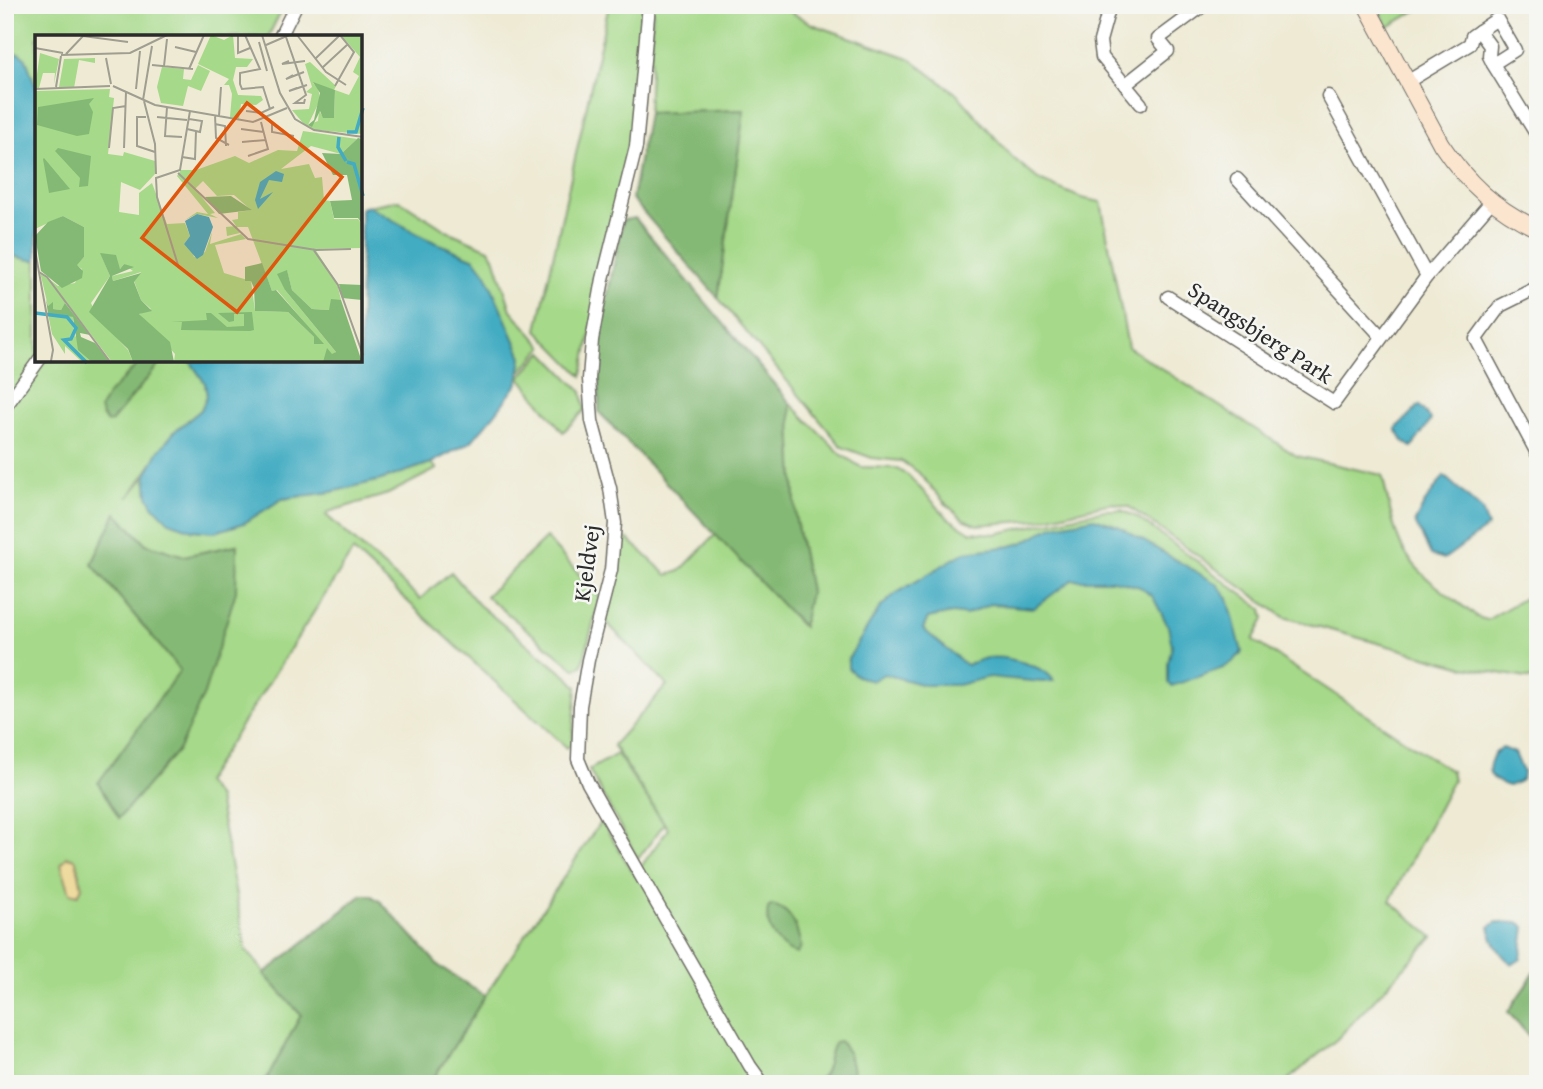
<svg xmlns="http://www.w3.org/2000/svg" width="1543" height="1089" viewBox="0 0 1543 1089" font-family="'Gentium Book Plus',serif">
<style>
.green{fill:#a6d989;stroke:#68825a;stroke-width:2;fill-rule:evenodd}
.forest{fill:#84b975;stroke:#587250;stroke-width:2}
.sand{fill:#eeda9e;stroke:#8c8264;stroke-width:2}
.water{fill:#43acc2;stroke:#376c76;stroke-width:2}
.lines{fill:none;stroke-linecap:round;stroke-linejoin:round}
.street-casing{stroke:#6f6e66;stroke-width:15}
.secondary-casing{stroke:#6f6e66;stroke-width:18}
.street{stroke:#fff;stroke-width:12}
.secondary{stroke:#fbe5cf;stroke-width:16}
.labels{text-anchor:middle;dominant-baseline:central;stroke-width:5;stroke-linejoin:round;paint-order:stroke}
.street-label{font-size:23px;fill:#2b2b2b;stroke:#f6f6f2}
.inset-river{fill:none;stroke:#43acc2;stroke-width:3.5}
.inset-road{fill:none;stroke:#a09e90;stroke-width:2}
.view{fill:#df570e;fill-opacity:0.15;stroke:#df570e;stroke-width:3.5}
.inset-edge{fill:none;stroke:#2b2b2b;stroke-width:3.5}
</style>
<rect width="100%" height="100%" fill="#f6f6f2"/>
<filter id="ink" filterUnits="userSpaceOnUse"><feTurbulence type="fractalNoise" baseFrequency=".0143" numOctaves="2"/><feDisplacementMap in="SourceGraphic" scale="14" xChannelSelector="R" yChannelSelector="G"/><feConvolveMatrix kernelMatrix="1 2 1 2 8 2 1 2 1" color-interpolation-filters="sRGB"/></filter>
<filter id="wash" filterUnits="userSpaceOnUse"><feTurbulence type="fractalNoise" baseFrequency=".00686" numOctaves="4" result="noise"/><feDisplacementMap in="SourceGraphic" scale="28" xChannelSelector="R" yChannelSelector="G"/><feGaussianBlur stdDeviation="1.57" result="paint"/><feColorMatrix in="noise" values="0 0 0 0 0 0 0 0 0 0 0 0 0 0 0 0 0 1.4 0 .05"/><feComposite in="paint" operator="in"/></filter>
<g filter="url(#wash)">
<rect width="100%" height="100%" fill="#eeead4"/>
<g class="green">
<path d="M5 5H284L268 37H37V360L190 361 205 383 207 396 201 410 175 431 128 498 146 475 148 496 192 530 215 532 244 523 282 499 331 492 381 480 431 463 437 469 388 494 328 512 326 515 420 599 451 572 479 605 570 679 577 687 572 744 567 748 353 551 205 782 218 798 246 950 301 1015 268 1077 260 1084H5ZM116 514 146 544 184 556 236 545 180 670 92 564Z"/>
<path d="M609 5H644L638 100 582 376 537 330Z"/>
<path d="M653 5H778L812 24 909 58 958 95 1012 157 1039 180 1081 198 1101 202 1128 347 1297 456 1382 475C1388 497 1391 524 1401 545 1416 576 1451 596 1477 617L1487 620 1538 590V680L1464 667 1284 617 1129 507 1111 503 1038 520 977 525 963 519 946 504 918 472 901 461 872 458 842 447 718 298 744 110 648 113Z"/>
<path d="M1376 5H1425L1388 27Z"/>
<path d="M399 200 447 231 489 249 494 257 511 310 543 347 519 374 522 357 475 259 425 238 368 206Z"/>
<path d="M543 352 582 392 585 410 563 432 520 377Z"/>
<path d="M790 403 842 455 861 467 895 468 908 475 948 518 970 532 995 534 1105 510H1121L1137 517 1262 609 1264 619 1253 640 1451 771 1453 780 1390 901 1433 937 1337 1039 1283 1084H430L485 996 601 821 635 875 668 829 613 745 667 685 604 620 620 539H628L667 575 680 571 716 534 802 626 810 591 796 521Z"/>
<path d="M546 538 600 597 582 666 575 669 486 596Z"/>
<path d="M617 754 664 824 638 859 589 770Z"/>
</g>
<g class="forest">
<path d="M744 110 718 298 632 199 648 113Z"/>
<path d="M635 218 790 403 796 521 810 591 803 627 599 412 600 331 623 220Z"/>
<path d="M141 361H162L111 422H107L102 416 100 408 109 393Z"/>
<path d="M116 513 146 544 184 556 237 545 236 591 204 694 179 749 119 818 98 783 180 670 92 564Z"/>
<path d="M362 895H370L381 902 439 966 485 996 430 1084H260L268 1077 301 1015 264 974Z"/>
<path d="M772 905C793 910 797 928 801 947L797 954C778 949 764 927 768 908Z"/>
<path d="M1538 967V1046L1508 1012Z"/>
<path d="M840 1041 849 1054 856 1084H812C833 1073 824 1059 835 1042Z"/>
</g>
<path class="sand" d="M67 857 73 858 76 860 82 887 78 895 70 893 61 864Z"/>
<g class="water">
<path d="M12 53 20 54 26 59 37 90V260H30L5 254V56Z"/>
<path d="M368 206 425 238 475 259 486 274 522 357 518 383 495 414 471 442 431 463 381 480 331 492 282 499 244 523 215 532 192 530 169 522 154 507 148 496 146 475 158 452 175 431 201 410 207 396 205 383 190 361 360 360 361 208Z"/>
<path d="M1419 405 1431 420 1412 447 1403 441 1396 429Z"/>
<path d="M1444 476 1482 510 1488 527 1444 559 1431 555 1415 522 1424 504Z"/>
<path d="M1094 518 1118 526 1217 584 1228 598 1242 652 1234 661 1223 668 1172 686 1168 683V663L1172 646 1168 626 1153 597 1140 587 1113 580H1072L1034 608 990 604 966 615 953 613 928 618 923 629 966 665C973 663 980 659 987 658 1005 655 1045 666 1054 681L1042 682 989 677 958 685H924L884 674 872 681 857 676 848 668V659L879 609 895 594 965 552 1011 546 1022 543 1051 527Z"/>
<path d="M1503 748 1515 753 1523 772 1522 780 1509 786C1496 782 1485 776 1491 761 1494 754 1496 751 1503 748Z"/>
<path d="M1497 922 1520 923 1525 927 1521 959 1513 964C1499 956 1493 942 1489 927Z"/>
</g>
</g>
<g filter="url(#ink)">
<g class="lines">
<defs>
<g id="street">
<path d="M649 5 636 147 603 279 592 340 589 379 592 421 610 488 615 523 611 570 588 660 580 706 578 759 588 783 637 869 750 1066 763 1084"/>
<path d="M1110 5 1100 41 1102 57 1141 104"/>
<path d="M1479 31 1490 46 1489 56 1493 64 1538 137"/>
<path d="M280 37 296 5"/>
<path d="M1407 82 1470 44 1472 36 1497 19 1515 50 1493 64"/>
<path d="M1125 85 1168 51 1158 39 1204 5"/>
<path d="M1328 96 1427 276"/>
<path d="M1237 179 1381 336"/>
<path d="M1538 287 1500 306 1476 339 1538 455"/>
<path d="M1168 297 1334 403 1427 276 1491 202"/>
<path d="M6 406 39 360"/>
</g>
<path id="secondary" d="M1366 5 1441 144C1466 182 1496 210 1538 229"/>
</defs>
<use href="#street" class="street-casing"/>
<use href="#secondary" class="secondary-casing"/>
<use href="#street" class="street"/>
<use href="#secondary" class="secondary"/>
</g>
</g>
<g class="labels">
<g class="street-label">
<text transform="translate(1261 332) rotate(33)">Spangsbjerg Park</text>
<text transform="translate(586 563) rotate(-82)">Kjeldvej</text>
</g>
</g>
<g transform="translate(35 35)">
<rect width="327" height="327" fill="#eeead4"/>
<path d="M176 0 189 5 198 0 200 23 218 24 212 32H201L198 45 203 60 226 61 228 65 221 70 206 69 204 84 195 82 197 59 194 50H189L194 44 163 29ZM306 0H327V99L281 95 275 93 268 88 257 75 274 74 277 59 271 57 277 52 270 29 275 27 301 51 299 55 277 48 283 51 285 65 273 90 283 86 284 76 289 83H299L300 55 314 60 324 41 318 37 325 22ZM5 18 24 24 19 49 20 38H8L4 53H0ZM60 23V28L44 25 39 53 24 52 29 24ZM163 30 175 36 166 56 153 51 148 71 126 68 122 52 127 32 149 34 148 44 156 45ZM75 54 74 62 79 63 73 119 88 121 89 117 120 126V139L105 155 86 147 84 177 104 180V158L117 148 132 189 150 188 155 201 149 209 156 212 159 222 170 217 177 197 175 209 206 199 211 204 180 210 189 238 216 246 220 276 253 277 279 302V308L288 309 242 255 237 256 213 192H202L205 198 192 201 191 192 201 191 197 185 203 184V177L216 175 199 160 182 161 168 146 160 154 180 178 175 179 183 183 162 179 150 185 162 177 173 179 142 141 146 135H161L200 121 214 128 243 115 262 116 268 96 322 104 306 119 276 111 246 134 274 129 280 143 287 142 289 165 295 166 299 184H323L326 188 325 213 280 214 302 248 306 265 294 275 277 274 257 255 252 236 250 255 301 317 288 327H139L140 319 104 279 116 274 106 265 99 246 106 237 78 246 77 241 98 236 89 229 85 234 66 219 75 241 56 268 62 282 93 315 98 327H77L31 267 26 275 17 274 18 268 13 271 5 237 23 251 40 248 47 234 41 230 49 222V192L28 181 0 194V56ZM19 277 38 282 39 299 57 327H47L30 311V319L17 299 13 279Z" fill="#a6d989"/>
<path d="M278 47 300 55 299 83H288L285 76 277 92 273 90 279 85 285 58ZM59 63 54 69 58 77 54 99 42 101 2 90 3 72ZM323 103 327 104V189L323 183H299L295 166 317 165 312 140H298L287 118 306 119ZM23 113 56 121 53 151 44 152 45 143 20 116ZM8 124 9 123 35 154 14 158ZM196 161 217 175 184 179 170 162ZM28 181 49 192V222L42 230 48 236 47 243 27 253 6 236 0 201 13 187ZM65 218 81 220 85 234 89 229 99 232 77 241 78 246 106 238 99 247 106 265 117 276 104 279 135 307 139 327H98L93 314 54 277 75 241ZM227 228 237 256 241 255 289 309H279V302L253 277 220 276 219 253 216 246H210V232ZM252 235 257 255 277 274 294 275 296 264 306 265 327 327H288L292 313 297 319 301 317 250 255 242 239ZM304 249 327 250V265L307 263ZM11 264 13 271 18 267V274L26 275 30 268 55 300 45 298 46 302 60 308 76 327H57L43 315 38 282 13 279ZM217 277 219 295 215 296 146 295 147 287H136L172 285 171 278H176L192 292 209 291V279H199V286L194 287 183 278Z" fill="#84b975"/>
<path d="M241 136 249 139 247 147 234 145 225 164 238 157 223 174 220 165 225 147ZM162 179 174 182 178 192 168 220 162 224 149 209 155 201 150 186Z" fill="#43acc2"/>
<path class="inset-river" d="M312 97H321L328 73M304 102 303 112 311 126M312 127 319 129 328 161M0 278 32 282 41 293 36 304 29 305 52 328"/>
<path class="inset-road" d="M203 0V18L215 13M210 0 225 34 205 38V49L207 54 228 52 235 74M227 0 245 58 260 84 279 95 328 102M262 0 291 37 311 50M251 2 271 60 260 68H269L270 64M224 7 232 36M231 10 254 0M140 12 161 17M0 13 28 18M31 19 48 1 93 7M26 20 95 18 132 0M71 23 76 49M280 24 305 0M254 26 247 29 270 26M117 30 158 34M129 31 132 4M287 33 313 9M154 34 169 0M258 40 251 44 269 37M78 51 120 70 218 87 252 73M300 51 319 17 305 0M21 52 26 21M262 53 254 56 272 50M0 54 75 51M101 54 105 16M108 65 117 11M109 66 120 109 121 139M132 72 130 101 147 102M211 76 226 78 239 72M180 80 181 103 194 110M184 81 186 52M111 82H102V111L120 117M122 82 152 85M237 88V97L259 101M180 89 190 91 191 111M152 94 165 97 167 86 154 84M206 94 229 97M207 107 231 105M74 113 78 73 91 71M89 113 91 57M213 121 233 114 226 87M147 122 160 124 161 96M143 138 213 204 281 215 316 214M278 214 303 250 328 320M0 215 18 315 16 326M143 230 122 162 121 143 145 135 155 76M4 237 12 242 76 328"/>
<path class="view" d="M212 68 307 142 202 277 107 203Z"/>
<rect width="327" height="327" class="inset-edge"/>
</g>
<rect width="1543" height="1089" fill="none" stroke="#f6f6f2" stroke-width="28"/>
</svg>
